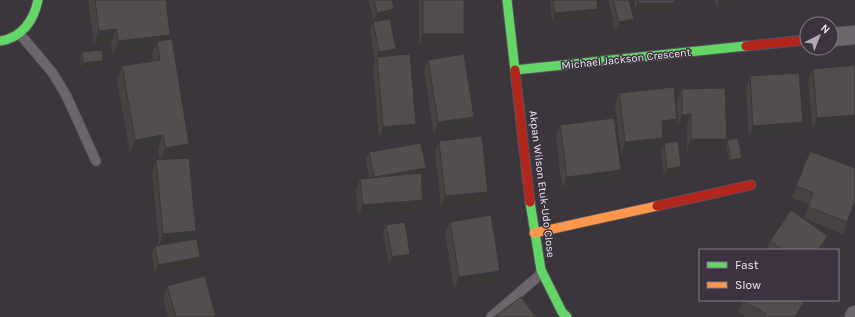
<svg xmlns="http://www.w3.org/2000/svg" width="855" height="317" viewBox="0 0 855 317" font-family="Karla,sans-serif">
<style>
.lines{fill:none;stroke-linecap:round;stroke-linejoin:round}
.lane-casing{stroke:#575359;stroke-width:11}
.street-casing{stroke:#575359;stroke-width:20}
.fast-casing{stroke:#575359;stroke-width:11}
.slow-casing{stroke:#575359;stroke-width:11}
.jam-casing{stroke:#575359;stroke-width:11}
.lane{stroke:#6a666b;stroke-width:9}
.street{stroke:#6a666b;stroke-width:18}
.fast{stroke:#63d668;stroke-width:9}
.slow{stroke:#ff974d;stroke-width:9}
.jam{stroke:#b3261e;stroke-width:9}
.wall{fill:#474343}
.shaded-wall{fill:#3a3737}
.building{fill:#534e4e;stroke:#3a3737}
.labels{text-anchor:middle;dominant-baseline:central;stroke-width:3;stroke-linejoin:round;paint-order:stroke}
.street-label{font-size:11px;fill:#eee7f0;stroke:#3c3240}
</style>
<rect width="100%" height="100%" fill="#3b363c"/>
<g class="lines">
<defs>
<g id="lane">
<path d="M19 33 52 72 66 95 96 161"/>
<path d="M491 317 542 273"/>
</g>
<g id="street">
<path d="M831 37 855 35"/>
<path d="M854 317 855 315"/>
</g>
<g id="fast">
<path d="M507 0 515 70 746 46"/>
<path d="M0 41C22 38 34 20 38 0"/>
<path d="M530 202 541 270 562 312 567 317"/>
</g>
<path id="slow" d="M534 233 657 206"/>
<g id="jam">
<path d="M746 46 807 40"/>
<path d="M515 70 530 202"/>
<path d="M657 206 751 185"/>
</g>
</defs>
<use href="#lane" class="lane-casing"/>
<use href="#street" class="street-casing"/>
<use href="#fast" class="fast-casing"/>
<use href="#slow" class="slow-casing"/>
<use href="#jam" class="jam-casing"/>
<use href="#lane" class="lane"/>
<use href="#street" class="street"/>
<use href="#fast" class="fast"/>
<use href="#slow" class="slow"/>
<use href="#jam" class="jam"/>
</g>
<g class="wall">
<path d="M88 0H166L170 35 168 39 184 158 193 240 200 257 197 266 155 273 152 255 155 246H159L152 172 156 160H160L158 149 130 154 117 80 122 66 153 61 152 55 154 50 113 55 111 43 94 45Z"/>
<path d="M368 0H392L394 9 391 17 374 21Z"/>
<path d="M419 0H464L460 45 419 46Z"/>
<path d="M550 0H597L595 18 552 22Z"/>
<path d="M609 0H629L631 28 615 31 609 2Z"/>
<path d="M635 0H675L672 12 634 11Z"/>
<path d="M714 0H735L717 7Z"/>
<path d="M373 22 396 49 393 56 416 124 412 135 379 138 373 69 375 61 370 30Z"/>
<path d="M82 52 103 61 101 66 81 68 80 56Z"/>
<path d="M428 60 470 128 434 134 424 71Z"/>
<path d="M855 65 813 130 808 80 813 69Z"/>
<path d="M750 76 799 134 749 137 746 88Z"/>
<path d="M682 89 722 150 687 151V126H678L677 101Z"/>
<path d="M619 93 677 119 673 131 663 132 659 150 621 154 615 105Z"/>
<path d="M560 125 616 182 562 188 556 136Z"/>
<path d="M727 140 741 162 730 164 726 145Z"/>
<path d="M439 141 488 192 483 203 441 208 435 152Z"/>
<path d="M664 143 681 166 678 175 664 177 661 151Z"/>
<path d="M810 151 855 201 843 234 804 218 809 204 792 198Z"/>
<path d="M369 152 423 177H421L419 211 358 217 356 190 360 179 369 178 366 160Z"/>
<path d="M450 222 500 271 496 283 454 289 445 233Z"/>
<path d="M386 225 410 254 407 262 389 265 383 233Z"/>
<path d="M770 241 824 248 822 250H766Z"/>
<path d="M167 286 216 317H168L163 298Z"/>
<path d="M743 300H806L804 307 798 317H747L739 312Z"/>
</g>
<g class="shaded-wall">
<path d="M719 0H735L717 7Z"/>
<path d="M638 3H675L672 12 634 11Z"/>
<path d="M394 9 391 17 374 21 377 13Z"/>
<path d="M598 9 595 18 552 22 555 13Z"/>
<path d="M634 19 631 28 615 31 619 22Z"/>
<path d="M116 29 111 43 94 45 99 31Z"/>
<path d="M423 34H464L460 45 419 46Z"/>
<path d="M170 35 165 49 157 41 154 50 113 55 118 41Z"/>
<path d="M396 49 393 58 377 57 379 52Z"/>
<path d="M103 61 101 66 81 68 83 63Z"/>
<path d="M691 114 687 126H678L682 115Z"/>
<path d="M855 115V126L813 130 817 118Z"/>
<path d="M474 117 470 128 434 134 438 122Z"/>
<path d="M677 119 673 131 657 132 662 121Z"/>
<path d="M803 122 799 134 749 137 753 126Z"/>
<path d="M416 124 412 135 379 138 383 127Z"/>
<path d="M163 135 158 149 130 154 135 140Z"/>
<path d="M663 138 659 150 621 154 625 142Z"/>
<path d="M691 139H727L722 150 687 151Z"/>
<path d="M189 144 184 158 160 162 165 148Z"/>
<path d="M742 158 741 162 730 164 731 160Z"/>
<path d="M681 166 678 175 664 177 667 169Z"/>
<path d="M426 168 423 177 371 186 374 177Z"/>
<path d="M621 170 616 182 562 188 567 177Z"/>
<path d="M488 192 483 203 441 208 445 196Z"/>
<path d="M423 200 419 211 358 217 363 205Z"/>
<path d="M196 231 192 243 159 246 163 234Z"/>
<path d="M828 236 824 248 822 250H818Z"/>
<path d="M410 254 407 262 389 265 392 257Z"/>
<path d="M200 257 197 266 155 273 158 265Z"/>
<path d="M500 271 496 283 454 289 459 277Z"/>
<path d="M805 300H806L804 307 798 317H795Z"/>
</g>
<g class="building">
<path d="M95 0H166L170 35 118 41 116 29 99 31Z"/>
<path d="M374 0H392L394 9 377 13Z"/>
<rect x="423" y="0" width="41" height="34"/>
<path d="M553 0H597L598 9 555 13Z"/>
<path d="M613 0H629L634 19 619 22Z"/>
<rect x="638" y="0" width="37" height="3"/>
<path d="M390 19 396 49 379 52 373 22Z"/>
<path d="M172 39 189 144 165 148 163 135 135 140 122 66 160 60 157 41Z"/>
<path d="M102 50 103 61 83 63 82 52Z"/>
<path d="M410 54 416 124 383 127 377 57Z"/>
<path d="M464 54 474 117 438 122 428 60Z"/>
<path d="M855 65V115L817 118 813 69Z"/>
<path d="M799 73 803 122 753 126 750 76Z"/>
<path d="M674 87 677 119 662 121 663 138 625 142 619 93Z"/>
<path d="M725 88 727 139H691V114L682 115V89Z"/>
<path d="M614 118 621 170 567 177 560 125Z"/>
<path d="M482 136 488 192 445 196 439 141Z"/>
<path d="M738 138 742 158 731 160 727 140Z"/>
<path d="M678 141 681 166 667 169 664 143Z"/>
<path d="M421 143 426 168 374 177 369 152Z"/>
<path d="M810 151 855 168V201L847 222 808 207 813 193 796 186Z"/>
<path d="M189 158 196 231 163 234 156 160Z"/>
<path d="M421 173 423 200 363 205 360 179Z"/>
<path d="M791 210 828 236 818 250H783L770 241Z"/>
<path d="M491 215 500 271 459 277 450 222Z"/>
<path d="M405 222 410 254 392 257 386 225Z"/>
<path d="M197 239 200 257 158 265 155 246Z"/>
<path d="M205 276 216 317H176L167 286Z"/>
<path d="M521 297 536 317H494Z"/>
<path d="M743 300H805L795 317H764L766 314 743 301Z"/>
</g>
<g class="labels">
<g class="street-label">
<text transform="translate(626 59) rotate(-6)">Michael Jackson Crescent</text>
<text transform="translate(542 184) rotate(83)">Akpan Wilson Etuk-Udo Close</text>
</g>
</g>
<rect x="699" y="249" width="140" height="52" fill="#3c3240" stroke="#837a86"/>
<rect x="707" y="262" width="20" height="6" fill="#63d668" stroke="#837a86"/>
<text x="735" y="269" font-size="12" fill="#eee7f0">Fast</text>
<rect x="707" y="282" width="20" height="6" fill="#ff974d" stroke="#837a86"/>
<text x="735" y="289" font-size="12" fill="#eee7f0">Slow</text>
<g transform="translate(819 36) rotate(42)"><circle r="19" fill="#3c3240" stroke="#837a86"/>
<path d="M0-3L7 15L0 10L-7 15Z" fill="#afa9b1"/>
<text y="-6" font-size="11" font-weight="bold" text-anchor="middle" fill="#eee7f0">N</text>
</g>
</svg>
